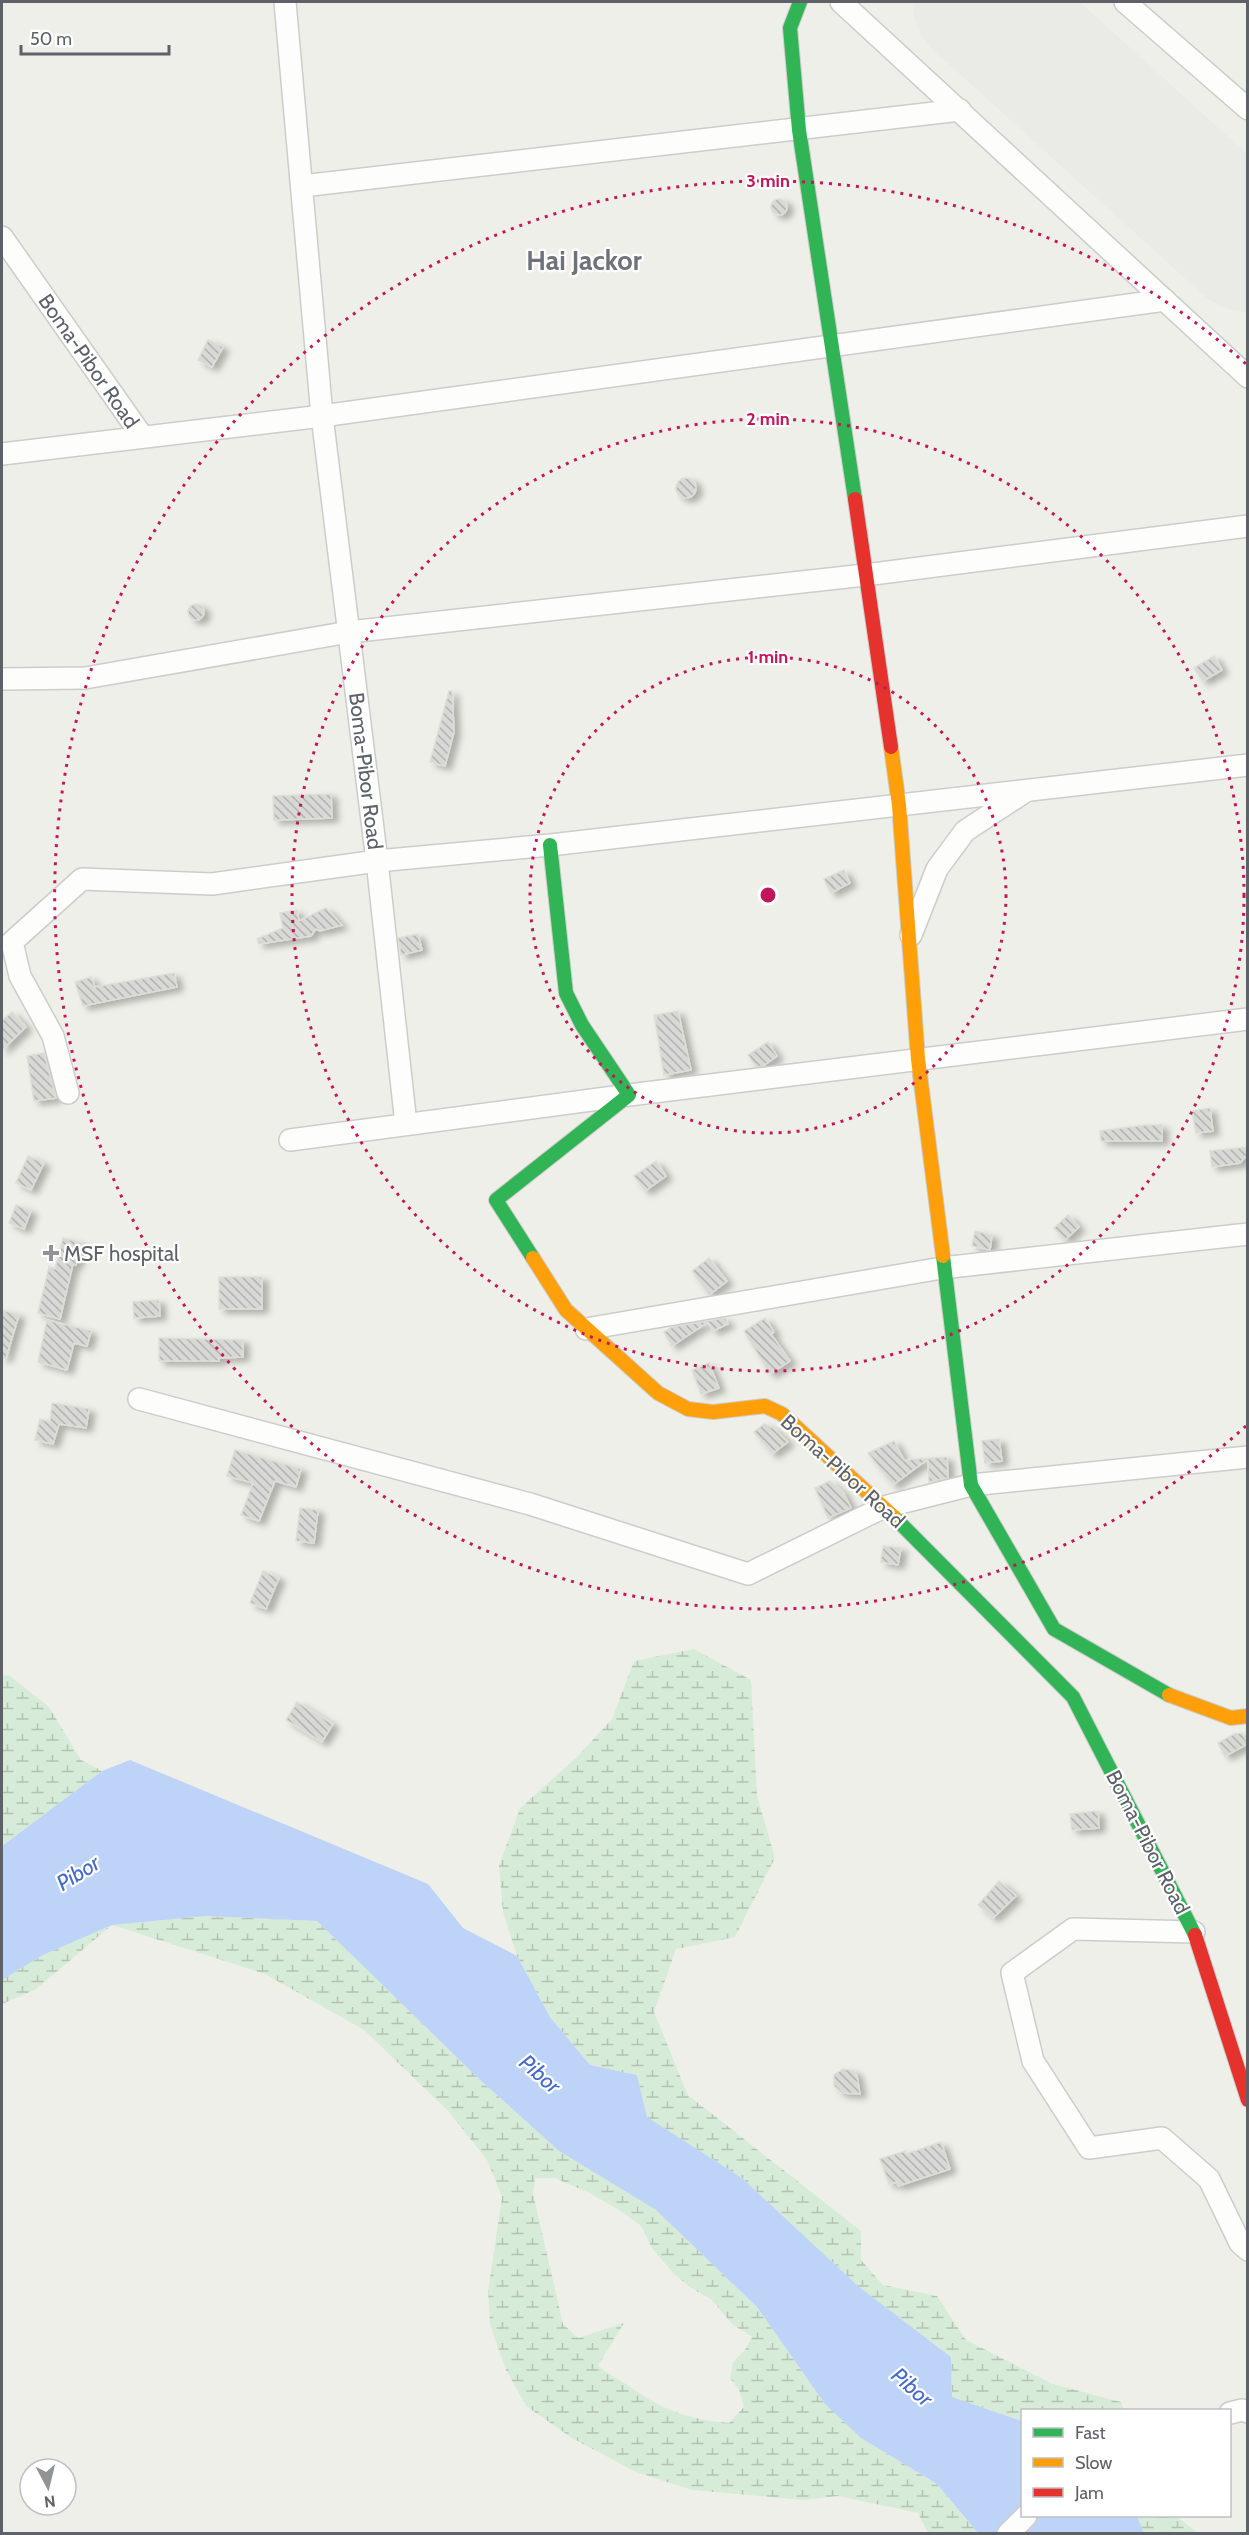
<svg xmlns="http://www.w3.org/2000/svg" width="1249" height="2535" viewBox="0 0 1249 2535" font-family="Cabin,sans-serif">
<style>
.wetland{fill:url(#wetland-marsh);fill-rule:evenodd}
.water{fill:#bed3f8}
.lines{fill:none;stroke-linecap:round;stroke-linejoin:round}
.runway{stroke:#eaeae7;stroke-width:134}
.building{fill:url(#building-back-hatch);stroke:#deded8;stroke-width:1.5;filter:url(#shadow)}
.street-casing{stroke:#cccdcb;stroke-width:24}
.fast-casing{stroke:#cbcccb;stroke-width:16}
.slow-casing{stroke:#cbcccb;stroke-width:16}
.jam-casing{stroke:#cbcccb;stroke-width:16}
.street{stroke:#fdfdfc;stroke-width:21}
.fast{stroke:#30b455;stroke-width:14}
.slow{stroke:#ff9f0a;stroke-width:14}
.jam{stroke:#e5322d;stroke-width:14}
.ring{fill:none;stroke:#c2185b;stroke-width:3;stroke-dasharray:3 6}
.poi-dot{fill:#919395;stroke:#fff;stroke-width:2}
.labels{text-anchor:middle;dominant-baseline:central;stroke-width:4.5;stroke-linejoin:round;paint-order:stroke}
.street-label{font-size:21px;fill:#5e6168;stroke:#fff}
.poi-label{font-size:21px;fill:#5e6168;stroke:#fff;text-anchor:start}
.water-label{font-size:22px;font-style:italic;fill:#4569c9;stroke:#fff}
.district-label{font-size:27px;font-weight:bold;fill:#6f727a;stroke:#fff}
.centre{fill:#c2185b;stroke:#fff;stroke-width:3}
.ring-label{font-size:18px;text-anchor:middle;font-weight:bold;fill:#c2185b;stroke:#fff;stroke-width:4.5;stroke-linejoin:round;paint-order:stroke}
</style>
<defs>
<pattern id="wetland-marsh" width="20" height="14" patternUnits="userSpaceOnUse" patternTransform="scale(1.5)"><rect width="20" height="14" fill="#d7ecd8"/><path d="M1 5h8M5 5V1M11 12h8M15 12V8" fill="none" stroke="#b2c3b3"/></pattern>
<pattern id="building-back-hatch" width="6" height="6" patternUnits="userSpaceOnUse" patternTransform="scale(1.5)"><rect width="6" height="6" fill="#d8d8d4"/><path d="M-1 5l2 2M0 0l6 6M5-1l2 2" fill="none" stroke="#b2b3b0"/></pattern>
<filter id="shadow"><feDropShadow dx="6" dy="4" stdDeviation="3" flood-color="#0004"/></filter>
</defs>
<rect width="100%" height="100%" fill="#efefe9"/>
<g class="wetland">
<path d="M694 1649 751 1680 757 1795 775 1858 735 1937 676 1949 654 2012 688 2095 861 2231V2260L883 2285 937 2296 966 2340 1053 2384 1121 2402 1124 2410H1022V2421L952 2397 951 2357 858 2286 742 2178 647 2117 637 2075 590 2065 550 2017 517 1956 503 1912 499 1866 520 1808 577 1757 612 1719 634 1661Z"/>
<path d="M9 1675 49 1707 81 1760 102 1771 2 1846V1676Z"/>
<path d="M205 1916 317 1921 478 2078 559 2151 656 2210 757 2307 825 2404 861 2438 937 2484 978 2533H928L918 2513 838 2496 803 2500 692 2490 636 2472 572 2438 526 2406 506 2370 490 2325 488 2291 502 2197 487 2160 449 2112 364 2030 265 1974 112 1925 35 1990 2 2004V1980L43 1955 111 1925ZM535 2178H555L589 2193 621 2211 641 2226 652 2248 673 2273 691 2288 712 2300 732 2324 752 2337 745 2350 733 2362 730 2378 739 2390 744 2407 729 2423C690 2420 660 2409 629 2386 619 2379 608 2374 598 2366L624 2323 578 2338 563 2324 533 2193Z"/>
<path d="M1137 2516H1176L1198 2533H1144Z"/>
</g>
<path class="water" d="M130 1760 428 1884 463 1928 517 1956 550 2017 590 2065 637 2075 647 2117 742 2178 858 2286 951 2357 952 2397 1022 2421V2516H1137L1144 2533H978L937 2484 861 2438 825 2404 757 2307 656 2210 559 2151 478 2078 317 1921 206 1916 112 1925 43 1955 2 1980V1846L102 1771Z"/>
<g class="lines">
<path class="runway" d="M980 2 1248 245"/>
</g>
<g class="building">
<circle cx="779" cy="207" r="8"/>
<path d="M208 340 223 347 212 367 198 360Z"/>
<circle cx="686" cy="488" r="10"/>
<circle cx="196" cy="612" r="8"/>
<path d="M1214 656 1222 670 1203 681 1194 668Z"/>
<path d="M449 691H452L454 732 445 766 430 762Z"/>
<path d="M331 794 332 818 274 820 273 796Z"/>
<path d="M844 870 850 883 831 893 824 879Z"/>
<path d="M326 908 342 925 320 931 316 929 311 936 259 944 257 939 283 928 280 913 297 910 299 921Z"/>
<path d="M418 934 422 950 401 955 398 938Z"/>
<path d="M174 973 177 987 83 1006 75 982 91 977 95 987Z"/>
<path d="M678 1011 691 1070 664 1075 654 1014 657 1019 656 1015Z"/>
<path d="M12 1012 26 1027 2 1050V1021Z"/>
<path d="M768 1042 777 1056 763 1066 756 1067 748 1055Z"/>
<path d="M44 1053 56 1098 34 1101 27 1056Z"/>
<path d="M1210 1108 1213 1131 1196 1133 1192 1111Z"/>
<path d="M1146 1125H1162V1141H1101L1100 1131Z"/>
<path d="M1248 1147V1154L1240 1163 1212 1167 1210 1151Z"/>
<path d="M28 1156 44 1163 31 1190 16 1183Z"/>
<path d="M656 1161 666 1176 645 1191 634 1176Z"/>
<path d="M16 1205 31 1211 24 1229 9 1223Z"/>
<path d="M1068 1215 1079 1227 1065 1240 1054 1228Z"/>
<path d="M975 1231 992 1235 990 1250 972 1246Z"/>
<path d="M63 1238 82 1243 76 1265 73 1264 60 1319 38 1313 49 1267 55 1269Z"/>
<path d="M709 1258 727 1281 709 1295 692 1271Z"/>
<rect x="219" y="1277" width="43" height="32"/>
<path d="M159 1300 160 1316 134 1318 133 1302Z"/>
<path d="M2 1310 19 1315 6 1358H2Z"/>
<path d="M725 1318 728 1324 713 1331 708 1322 672 1346 664 1332 672 1327Z"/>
<path d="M765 1318 774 1332 771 1334 790 1361 770 1374 744 1331Z"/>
<path d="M47 1320 91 1331 87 1346 74 1343 67 1370 38 1362Z"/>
<path d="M159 1338 243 1340V1357L218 1358 219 1361H159Z"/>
<path d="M709 1363 719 1388 701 1394 692 1370Z"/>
<path d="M52 1403 89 1409 86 1428 59 1424 53 1444 35 1440 40 1419 50 1422Z"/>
<path d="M764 1424 773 1428 788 1442 772 1454 754 1432Z"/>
<path d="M999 1439 1002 1461 985 1463 982 1441Z"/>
<path d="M894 1441 904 1460 947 1457 948 1478 929 1482 928 1459 893 1485 868 1453Z"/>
<path d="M235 1450 301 1469 296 1487 275 1481 259 1521 241 1515 253 1483 227 1476Z"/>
<path d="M830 1481 843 1492 851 1508 828 1518 815 1488Z"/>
<path d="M300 1508 318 1510 314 1543 296 1541Z"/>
<path d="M883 1546 901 1548 898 1565 881 1562Z"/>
<path d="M263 1571 279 1578 266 1609 250 1603Z"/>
<path d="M297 1702 333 1724 322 1742 286 1720Z"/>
<path d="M1242 1733 1248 1744 1225 1756 1218 1743 1234 1734Z"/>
<path d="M1098 1811 1099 1828 1072 1830 1070 1814Z"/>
<path d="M999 1881 1016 1896 993 1918 978 1905Z"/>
<path d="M843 2069 854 2071 857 2076 860 2094 842 2093 834 2086V2075Z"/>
<path d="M941 2142 950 2169 898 2186 897 2182 889 2184 880 2159 905 2151 906 2154Z"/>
</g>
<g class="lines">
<defs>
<g id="street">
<path d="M285 2 322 416 377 861 406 1124"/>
<path d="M841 2 1248 377"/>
<path d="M1125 2 1248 109"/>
<path d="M302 186 960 110"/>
<path d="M2 237 142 436"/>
<path d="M2 454 322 416 1165 300"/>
<path d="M2 679 85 678 349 632 865 575 1248 526"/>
<path d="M911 935 937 869 965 831 1023 793"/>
<path d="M68 1093 53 1036 20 976 12 942 82 879 212 884 377 861 550 845 1248 765"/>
<path d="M290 1140 629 1095 1248 1019"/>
<path d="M586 1329 942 1268 1248 1234"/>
<path d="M139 1399 530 1504 748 1574 884 1507 971 1485 1248 1457"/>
<path d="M1194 1932 1073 1929 1012 1973 1033 2061 1089 2148 1162 2138 1209 2179 1240 2243 1248 2250"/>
<path d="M1230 2413 1242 2410 1248 2412"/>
<path d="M1008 2534 1026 2516"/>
</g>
<g id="fast">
<path d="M800 2 790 28 799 130 855 499"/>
<path d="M943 1256 971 1485 1054 1629 1169 1695"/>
<path d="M533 1258 496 1200 629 1095 582 1025 566 993 550 845"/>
<path d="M894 1517 1073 1697 1195 1935"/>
</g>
<g id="slow">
<path d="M891 747 899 805 918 1059 943 1256"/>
<path d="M533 1258 566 1310 658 1393 688 1409 713 1412 765 1406 782 1414 894 1517"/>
<path d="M1169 1695 1231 1718 1248 1716"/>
</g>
<g id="jam">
<path d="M855 499 891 747"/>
<path d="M1195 1935 1248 2100"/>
</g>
</defs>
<use href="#street" class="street-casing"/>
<use href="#fast" class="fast-casing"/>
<use href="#slow" class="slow-casing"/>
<use href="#jam" class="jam-casing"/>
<use href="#street" class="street"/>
<use href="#fast" class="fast"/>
<use href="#slow" class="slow"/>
<use href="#jam" class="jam"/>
</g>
<g class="ring">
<circle cx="768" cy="895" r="238"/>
<circle cx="768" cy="895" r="476"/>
<path d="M1246 1426A714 714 0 1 1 1246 364"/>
</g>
<path class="poi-dot" d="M48 1244h6v6h6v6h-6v6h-6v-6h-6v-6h6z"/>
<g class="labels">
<g class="street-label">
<text transform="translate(89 361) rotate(55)">Boma-Pibor Road</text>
<text transform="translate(366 771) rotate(83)">Boma-Pibor Road</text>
<text transform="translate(843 1471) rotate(42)">Boma-Pibor Road</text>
<text transform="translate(1148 1842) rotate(63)">Boma-Pibor Road</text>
</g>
<g class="poi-label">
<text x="64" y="1253">MSF hospital</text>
</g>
<g class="water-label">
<text transform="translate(78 1873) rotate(-32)">Pibor</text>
<text transform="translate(540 2074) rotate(41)">Pibor</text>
<text transform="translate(912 2387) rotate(41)">Pibor</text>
</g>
<g class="district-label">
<text x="584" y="260">Hai Jackor</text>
</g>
</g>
<circle cx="768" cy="895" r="9" class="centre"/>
<g class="ring-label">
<text x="768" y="187">3 min</text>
<text x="768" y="425">2 min</text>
<text x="768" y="663">1 min</text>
</g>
<rect width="1249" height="2535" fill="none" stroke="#5e6168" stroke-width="6"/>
<rect x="1021" y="2409" width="210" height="108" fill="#ffffff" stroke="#bfc0c3" stroke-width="1.5"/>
<rect x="1033" y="2428" width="30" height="9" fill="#30b455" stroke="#bfc0c3" stroke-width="1.5"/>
<text x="1075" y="2439" font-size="18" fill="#5e6168">Fast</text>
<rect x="1033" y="2458" width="30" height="9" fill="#ff9f0a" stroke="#bfc0c3" stroke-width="1.5"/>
<text x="1075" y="2469" font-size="18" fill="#5e6168">Slow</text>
<rect x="1033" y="2488" width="30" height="9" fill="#e5322d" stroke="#bfc0c3" stroke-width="1.5"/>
<text x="1075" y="2499" font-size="18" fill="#5e6168">Jam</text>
<g transform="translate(48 2487) rotate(173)"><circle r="28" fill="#ffffff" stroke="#bfc0c3" stroke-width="1.5"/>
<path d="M0-4.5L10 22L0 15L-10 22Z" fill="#919395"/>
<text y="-9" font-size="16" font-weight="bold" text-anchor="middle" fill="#5e6168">N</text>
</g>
<path d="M21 45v9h148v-9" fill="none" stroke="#5e6168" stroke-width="3"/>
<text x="30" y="45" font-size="18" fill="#5e6168" stroke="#ffffff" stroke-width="4.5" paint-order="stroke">50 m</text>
</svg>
